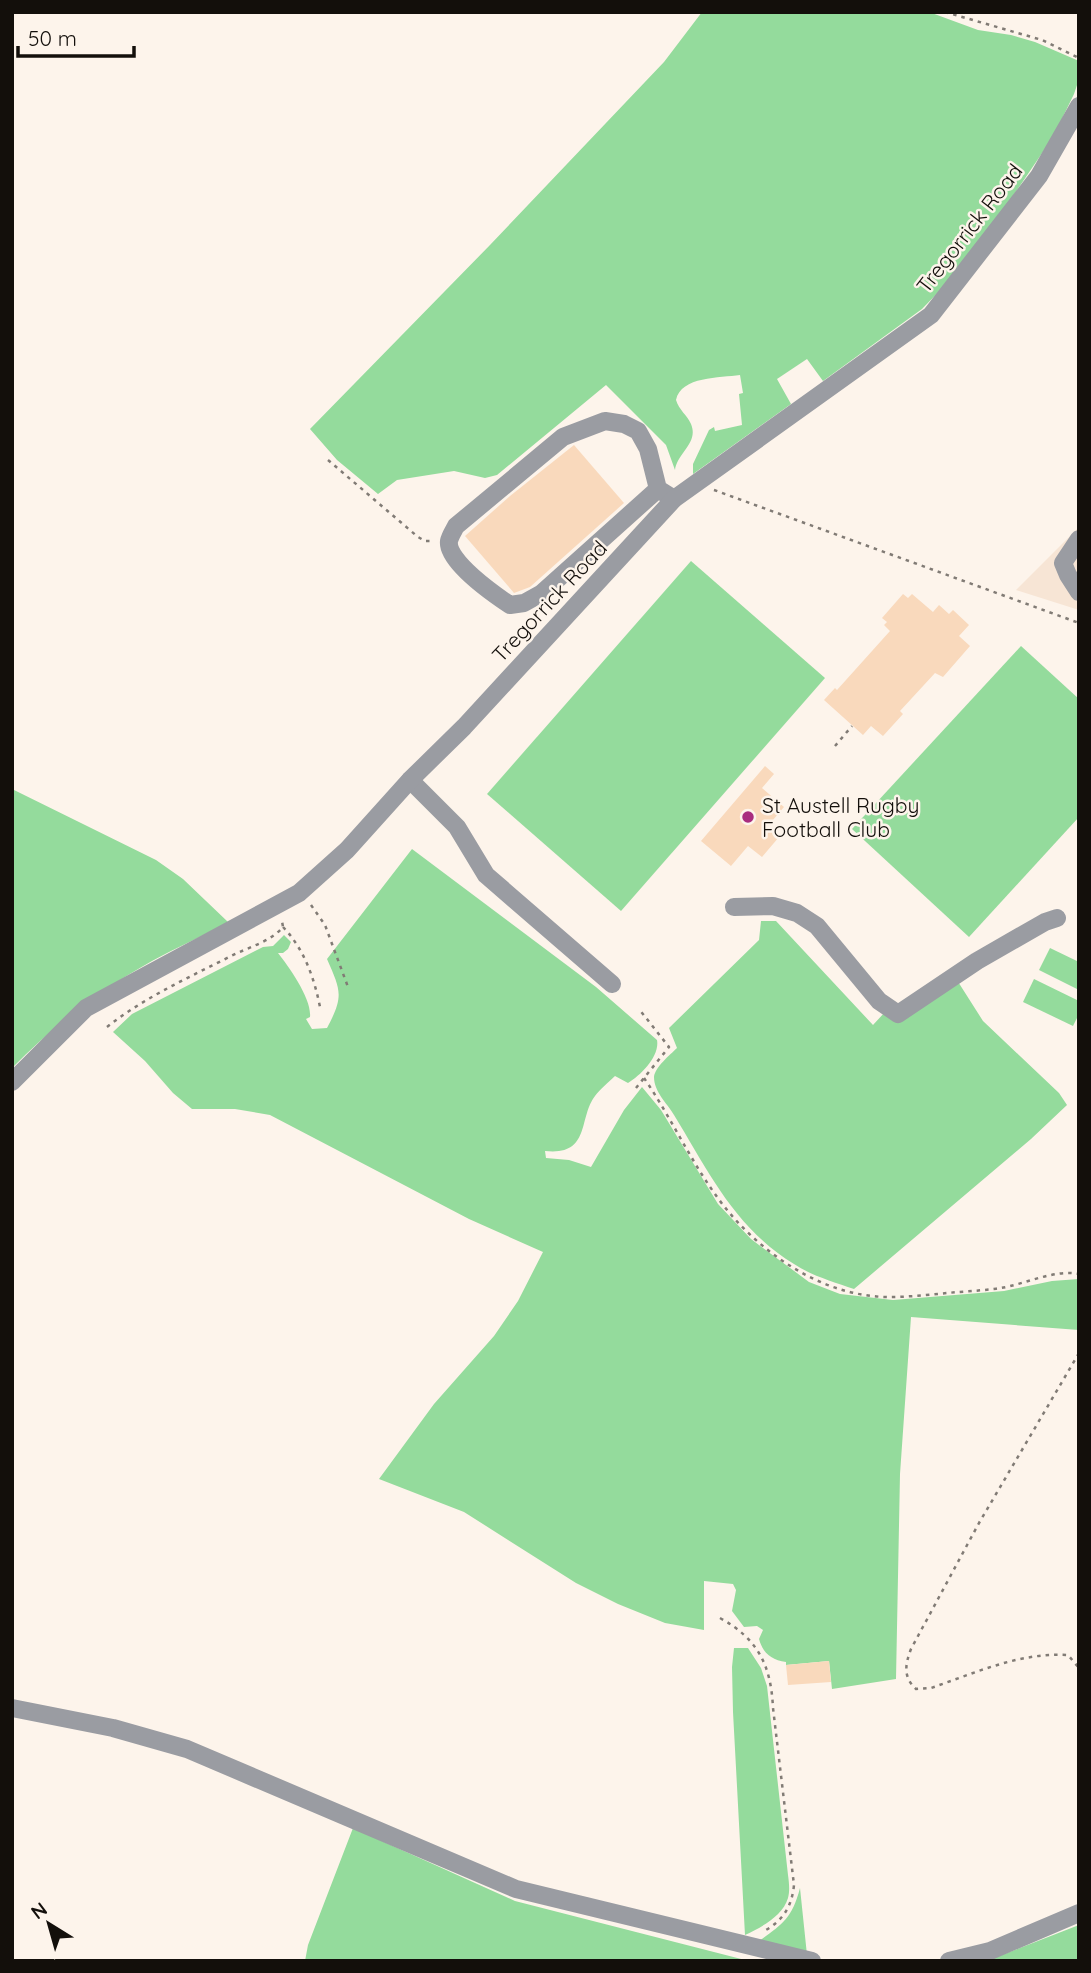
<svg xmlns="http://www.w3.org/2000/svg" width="1091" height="1973" viewBox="0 0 1091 1973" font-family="Quicksand,sans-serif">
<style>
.built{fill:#f7e5d5}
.green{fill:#94db9c}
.building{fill:#f9d9bc}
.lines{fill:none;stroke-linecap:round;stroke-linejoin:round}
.path{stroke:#817b75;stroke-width:2.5;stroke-dasharray:3.5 5;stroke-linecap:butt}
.minor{stroke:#9a9ca2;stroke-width:18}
.poi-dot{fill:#a92d7f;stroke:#fdf4eb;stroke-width:2.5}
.labels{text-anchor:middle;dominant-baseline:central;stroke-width:5;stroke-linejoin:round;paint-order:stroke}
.street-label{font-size:21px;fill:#130f0b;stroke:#fdf4eb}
.poi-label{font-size:21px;fill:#130f0b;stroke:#fdf4eb;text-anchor:start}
</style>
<rect width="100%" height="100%" fill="#fdf4eb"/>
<path class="built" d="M1079 527V610L1016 590Z"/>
<g class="green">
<path d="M702 12H929L978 30 1011 35 1035 42 1079 61V79L1074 94 1053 137 1000 215 949 281 922 309 823 381 807 359 777 379 791 404 693 474V464L709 430 714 427 715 431 742 425 739 394 743 393 740 375C720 378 681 376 676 400 679 410 687 415 691 424 699 443 677 453 675 470L666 445 606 385 497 475 485 478 454 471 397 480 378 494 337 460 310 429 490 245 664 62Z"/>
<path d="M691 561 825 678 621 911 487 794Z"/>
<path d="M1021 646 1079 699V817L969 937 852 829Z"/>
<path d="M12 789 156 860 183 879 228 922C204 936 177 947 152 961 100 990 54 1025 12 1068Z"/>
<path d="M412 849 596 987 657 1040C660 1056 641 1075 628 1083L615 1076C608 1083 600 1089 595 1096 578 1118 591 1156 545 1151L546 1158 569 1160 591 1167 624 1110 642 1087 661 1110 718 1204 751 1239 809 1282 840 1294 893 1300 1004 1291 1052 1281 1079 1279V1330L911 1317 900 1474 896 1679 832 1689 829 1661 786 1665V1662C771 1660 763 1653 759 1639L763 1630 757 1626 744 1627 732 1611 736 1590 733 1584 704 1581V1630L665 1623 618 1604 576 1583 464 1512 379 1479 434 1404 494 1336 518 1301 543 1252 469 1219 270 1115 235 1109H192L173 1093 145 1061 113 1032 132 1014 263 947 273 946 284 935 291 942 288 949 283 953H278C289 967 312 999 310 1017L306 1019 312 1029 327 1028C344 996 341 991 327 959Z"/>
<path d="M761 921H776L873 1025 885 1012 955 977 983 1021 1059 1093 1067 1105 1031 1139 854 1289C834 1282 812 1276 794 1264 734 1227 709 1172 674 1115 667 1103 654 1092 654 1077 655 1067 670 1055 677 1048L669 1028 759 940Z"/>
<path d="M1050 948 1079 962V990L1039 970Z"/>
<path d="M1034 979 1079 1001V1014L1073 1026 1023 1002Z"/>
<path d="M734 1648H748L761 1668 767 1686 788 1875C789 1882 790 1891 788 1898 783 1916 760 1928 745 1935L733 1712 732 1667Z"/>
<path d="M353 1828 515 1901 749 1961H305L308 1945Z"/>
<path d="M800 1888 807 1955 754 1945C780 1925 791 1922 800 1888Z"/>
<path d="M1079 1925V1961H983L994 1958Z"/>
</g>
<g class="building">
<path d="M574 445 624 503 530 587 514 593 465 536 510 496Z"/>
<path d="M903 594 908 598 912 594 933 612 939 605 949 614 953 610 969 625 959 636 970 646 943 677 935 673 900 711 903 714 883 736 871 726 863 735 824 700 835 688 837 690 890 631 884 625 887 622 882 618Z"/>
<path d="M765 766 774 774 762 788 784 807 767 827 779 837 762 857 748 846 731 866 701 841Z"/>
<path d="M829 1661 831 1682 788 1685 786 1665Z"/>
</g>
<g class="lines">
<g class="path">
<path d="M945 12 1042 40 1079 58"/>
<path d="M328 460 418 537 425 541H432"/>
<path d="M714 490 1079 623"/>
<path d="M835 746 852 726"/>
<path d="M311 905 325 925 348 987"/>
<path d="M283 927C304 949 314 977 320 1007"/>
<path d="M107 1027C145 997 188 978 231 956 249 947 270 942 283 927L282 921"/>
<path d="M644 1078C675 1123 697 1176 733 1217 772 1261 829 1297 889 1297 912 1297 936 1294 958 1292 973 1291 987 1290 1001 1288 1025 1284 1055 1269 1079 1274"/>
<path d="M636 1088 669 1047 639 1009"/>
<path d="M1079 1353 979 1523 911 1649C905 1665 903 1677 916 1689L931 1688C975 1673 1020 1652 1068 1655L1079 1668"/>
<path d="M720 1618C758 1639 771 1665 773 1708L794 1885C792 1906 783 1921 764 1931"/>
</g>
<g class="minor">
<path d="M658 489 648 449 638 431 624 424 605 421 563 437 456 526C454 530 450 536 449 541 446 561 495 595 510 605L524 603 542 593 658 489 674 499"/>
<path d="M1079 539 1063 563 1068 575 1079 592"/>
<path d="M410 780 457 827 486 875 612 984"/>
<path d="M734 907 773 906 797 913 817 926 879 1001 898 1014 977 961 1045 922 1057 918"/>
<path d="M12 1082 86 1008 299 893 347 850 410 780 464 727 674 499 931 315 1039 176 1079 106"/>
<path d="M12 1708 113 1728 187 1749 516 1889 812 1961"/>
<path d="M949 1961 990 1951 1079 1913"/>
</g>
</g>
<circle class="poi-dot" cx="748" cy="817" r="7"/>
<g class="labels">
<g class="street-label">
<text transform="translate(969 228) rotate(-52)">Tregorrick Road</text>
<text transform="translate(549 601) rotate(-47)">Tregorrick Road</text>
</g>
<g class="poi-label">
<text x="762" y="805">St Austell Rugby<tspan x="762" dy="24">Football Club</tspan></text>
</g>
</g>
<rect width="1091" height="1973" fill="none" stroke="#130f0b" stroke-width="28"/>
<g transform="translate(49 1924) rotate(323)" stroke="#fdf4eb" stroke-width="5" paint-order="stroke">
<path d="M0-5L12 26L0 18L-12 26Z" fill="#130f0b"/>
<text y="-10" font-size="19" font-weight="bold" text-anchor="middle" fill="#130f0b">N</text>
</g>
<path d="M18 46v10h116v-10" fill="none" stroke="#130f0b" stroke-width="3.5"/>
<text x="28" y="46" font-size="21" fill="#130f0b" stroke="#fdf4eb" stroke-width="5" paint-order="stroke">50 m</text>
</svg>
